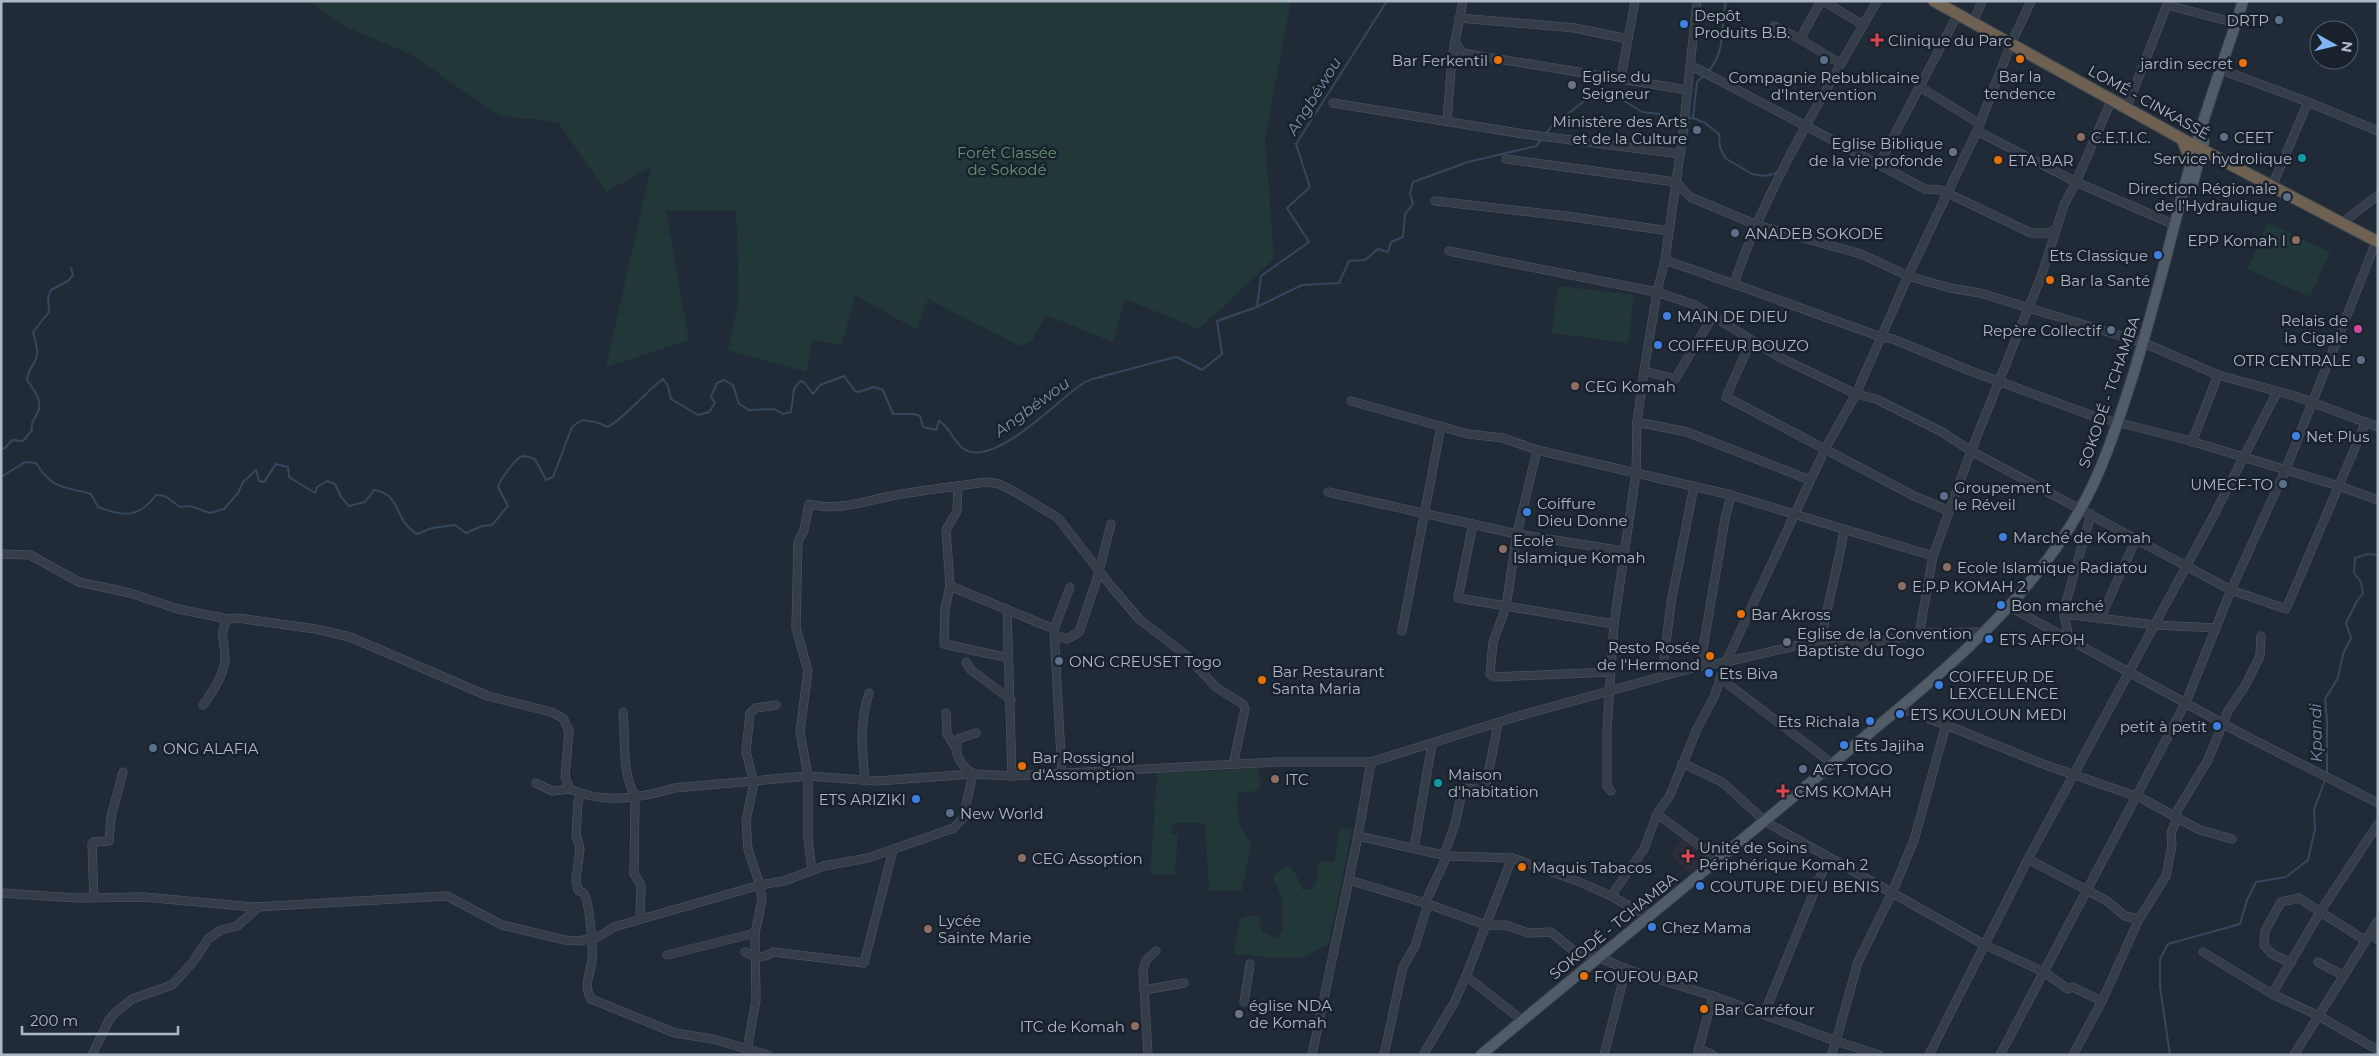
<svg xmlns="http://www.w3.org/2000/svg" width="2379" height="1056" viewBox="0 0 2379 1056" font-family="Montserrat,sans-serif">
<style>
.medical{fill:#2d2c39}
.green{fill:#223738}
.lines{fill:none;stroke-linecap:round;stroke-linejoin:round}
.stream{stroke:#34475f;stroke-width:2}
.minor-casing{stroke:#515a65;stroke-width:9}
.major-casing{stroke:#3d4651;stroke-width:12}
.highway-casing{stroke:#3e4752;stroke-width:13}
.minor{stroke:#343d48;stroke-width:8}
.major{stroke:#525c68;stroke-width:10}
.highway{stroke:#6e6151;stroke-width:11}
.service-dot{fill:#5c6f8a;stroke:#19222c;stroke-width:2}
.shop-dot{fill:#3f7fe0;stroke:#19222c;stroke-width:2}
.health-dot{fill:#e0444e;stroke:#19222c;stroke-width:2}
.food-dot{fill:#e8710a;stroke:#19222c;stroke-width:2}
.worship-dot{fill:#6b7280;stroke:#19222c;stroke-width:2}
.education-dot{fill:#8d6e63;stroke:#19222c;stroke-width:2}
.culture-dot{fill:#0f9aa8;stroke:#19222c;stroke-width:2}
.hotel-dot{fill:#d1479c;stroke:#19222c;stroke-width:2}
.labels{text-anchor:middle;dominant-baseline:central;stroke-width:5;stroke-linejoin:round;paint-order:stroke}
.poi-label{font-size:15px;fill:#aeb7c4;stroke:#19222c;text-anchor:start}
.street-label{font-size:15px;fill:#aeb7c4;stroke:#19222c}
.park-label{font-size:15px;fill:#66956f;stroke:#19222c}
.water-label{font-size:16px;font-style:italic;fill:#768fad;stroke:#19222c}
</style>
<rect width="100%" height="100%" fill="#202b37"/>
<path class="medical" d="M1684 837 1707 857 1690 874 1670 854Z"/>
<g class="green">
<path d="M309 1H1291L1265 138 1274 259 1199 329 1125 299 1113 342 1046 315 1032 341 1020 346 928 299 917 330 855 295 842 345 813 340 806 372 728 350 739 299 736 210 666 211 689 340 606 367 651 167 606 192 558 122 500 116 410 54 343 26Z"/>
<path d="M2268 223 2330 252 2310 297 2247 269Z"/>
<path d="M1558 286 1634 295 1628 343 1552 333Z"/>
<path d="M1259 767 1260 790 1237 794C1236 815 1238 827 1251 843L1242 891 1209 890 1205 823H1173L1171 834H1178L1175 874H1150L1157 773 1239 770Z"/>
<path d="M1340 827 1352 829 1329 944 1304 957 1279 958 1234 954 1240 919 1250 915 1259 917 1262 932 1277 938 1283 929V901L1273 877 1283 867 1291 866 1304 890 1311 889 1317 881 1318 862H1334Z"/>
</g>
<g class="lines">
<g class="stream">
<path d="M1708 72C1727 49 1720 28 1726 1"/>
<path d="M1693 118 1705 123 1719 134 1720 147 1725 158 1752 174 1766 176 1779 172"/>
<path d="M1686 119 1693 118 1697 82 1704 75"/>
<path d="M1545 135 1551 127 1597 91 1610 92 1642 112 1660 114 1677 122 1681 121"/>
<path d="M1257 307 1302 285 1339 283 1349 261 1365 260 1378 249 1388 252 1391 242 1403 237 1405 214 1413 204 1410 193 1413 182 1468 162 1536 146 1542 139"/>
<path d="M1 449 5 448 12 440 23 441 32 430C31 422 34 420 38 412 43 400 33 389 27 380 28 371 31 368 35 361 40 353 35 341 33 332L49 312 48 297 51 290 68 281 73 275 71 268"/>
<path d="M1 477 25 462 36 463C53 490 63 486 91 494L98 507C124 517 139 518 156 495L165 496 180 507 190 506 210 513 224 509 238 493 243 482 256 470 259 481 264 482 276 464 288 467 289 477 315 493 317 487 327 481 335 484 341 497 349 506 365 502 374 490C402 494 393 520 417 534L432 528 455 525 466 533 482 526 492 525 508 506 498 487C500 480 516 457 523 456 527 456 532 458 535 459L546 480 553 477 572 427 582 420 596 422 608 427C629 414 643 394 663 379L668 386 671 399 698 415 709 412 715 403 711 397 717 383 724 380 733 385 739 404 749 410 774 409 783 414 791 412 794 389 800 381 804 382 813 394 820 385 844 376 855 391 859 392 874 387 883 390 893 414H914L920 416 923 427 936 430 939 421C952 428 955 449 971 452 1002 459 1057 401 1082 384 1088 379 1099 378 1107 375 1131 369 1154 362 1177 357L1202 370 1222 354 1217 321 1257 307 1261 276 1309 242 1287 208 1310 187 1296 144 1387 1"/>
<path d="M2327 775V720L2325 699 2338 678 2343 654 2351 638 2346 623 2357 601 2363 593 2361 582 2354 573 2355 558 2368 554 2378 555"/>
<path d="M2170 1055 2160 987V959L2168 944 2240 924 2247 900 2256 882 2286 877 2308 860 2315 829 2314 810 2325 780"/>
</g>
<defs>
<g id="minor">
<path d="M1823 1 1863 25"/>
<path d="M1459 18 1575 28 1628 39"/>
<path d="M1973 23 1982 1"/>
<path d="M1774 26 1800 39 1841 64"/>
<path d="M1800 39 1821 1"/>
<path d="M1455 41 1462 53 1688 90"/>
<path d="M1690 65 1925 189 1941 190 2031 233H2049L2054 230"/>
<path d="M2222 70 2308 102"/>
<path d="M1621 77 1635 1"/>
<path d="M1920 87 1980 124"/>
<path d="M1333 103 1524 134 1680 154"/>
<path d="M2127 107 2167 5 2236 23"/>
<path d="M1447 121 1452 57 1463 1"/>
<path d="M1977 131 2076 182 2175 225"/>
<path d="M1506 159 1676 182 1690 197 1757 225 1861 254 1908 276 1950 288 1980 293 2144 343 2218 375 2298 397 2378 427"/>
<path d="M1879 164 1958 14"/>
<path d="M2272 186 2308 102 2378 131"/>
<path d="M1435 201 1566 216 1669 231"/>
<path d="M2342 223 2378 195"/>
<path d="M1449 251 1657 292 1695 305 1779 357 1856 394 1876 399 1942 432 1971 451 2231 590 2286 609 2366 422"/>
<path d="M1665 260 1734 284C1766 186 1826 91 1877 1"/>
<path d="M1734 284 1881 337 1893 339 1968 370 2093 416 2187 440 2339 486 2378 500"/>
<path d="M1751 341 1726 397 1914 496 1949 511"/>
<path d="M1644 371 1675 379 1713 316"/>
<path d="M1351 401 1468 434 1503 438 1537 450 1731 495 1933 556"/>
<path d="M1637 422 1687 432 1810 480"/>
<path d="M2192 442 2218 375"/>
<path d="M1537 450 1517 534 1506 607 1493 642 1490 674 1494 677 1610 672"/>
<path d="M958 486 957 511 946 530 950 586 945 609 944 644 1009 658"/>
<path d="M1328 492 1517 534 1623 551"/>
<path d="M1473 524 1458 598 1614 624"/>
<path d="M1 554 30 555 79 582 130 593 178 609 228 619"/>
<path d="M950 586 1054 629 1062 775"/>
<path d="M2010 607 2242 734 2378 803"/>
<path d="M1007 609 1012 776"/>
<path d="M2064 614 2156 625 2216 628"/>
<path d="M2100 619 2136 539"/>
<path d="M1054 629 1070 587"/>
<path d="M1402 631 1441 426"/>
<path d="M1055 635 1067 639 1079 632 1097 579 1111 524"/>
<path d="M1919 635 1933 556 1971 451 2042 274 2064 205 2076 182 2112 99"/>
<path d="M2069 639 2064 614 2065 606 2091 514"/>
<path d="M1821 645C1826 606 1838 569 1844 530"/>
<path d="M1664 658 1671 603 1694 486"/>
<path d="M966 662 971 670 1011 700"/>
<path d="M1700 666 1725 519 1731 495"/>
<path d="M1720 678 1833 764"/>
<path d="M203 705C212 693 225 674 225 658 225 643 218 632 228 619L237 618 316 629 350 637 488 696 551 712 563 718 569 731 565 777 570 789C602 804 642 798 674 788L808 776 877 781 973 774 1012 776 1277 762H1371L1515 717 1700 666 1726 662 1799 645 1851 646 1928 633 1985 632"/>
<path d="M623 712C626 740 621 771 635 796L634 874 641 885 640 919"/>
<path d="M946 713 947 734 957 750"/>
<path d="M1946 725 2043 764 2141 798 2174 816"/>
<path d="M1682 763 1722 782 1766 822 1985 945 2044 972 2068 989 2072 987 2102 1001"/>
<path d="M865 781C862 748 859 725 869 693"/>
<path d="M536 783 552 791 570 789"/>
<path d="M1611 791 1607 786V729L1614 624 1636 473 1637 422 1644 371 1657 292 1665 260 1683 133 1697 1"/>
<path d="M581 794 578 802 576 835 580 849 576 880 578 890C580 891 583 892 584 894 590 902 593 951 592 961 590 975 583 985 591 999L675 1033 713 1039 768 1055"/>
<path d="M1657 814 1703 848 1715 862"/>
<path d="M1358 836 1447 856 1512 858 1575 880 1611 896 1647 916"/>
<path d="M2232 839 2200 830 2174 816 2208 760 2228 711 2245 686 2260 656 2261 636"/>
<path d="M1414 848 1432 744"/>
<path d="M1444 855 1455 824 1463 788 1485 790 1498 724"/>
<path d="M2028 859 2107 901 2125 916 2139 919"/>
<path d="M812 871 808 839V776L800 732 808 671 796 628 798 542 804 530 809 504C837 512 868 500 896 495 926 490 957 486 987 482L999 484 1015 492 1058 518 1111 586 1139 619 1187 656 1217 688 1243 704 1245 709 1233 765"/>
<path d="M1349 880 1428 904 1486 925H1506L1528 933 1551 932 1575 952 1598 957 1626 969 1713 996 1836 1041 1831 1055"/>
<path d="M1 893 78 898 144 897 253 907 447 896 502 925 565 940 579 941 598 937 614 927 760 885 784 881 824 866 868 858 954 828 963 818 973 774C961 766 953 754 958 739L976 733"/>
<path d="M1611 896 1644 849 1657 814 1670 795 1697 729 1714 697 1726 662 1825 449 1856 394 1908 276 1977 131 2011 44 2031 1"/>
<path d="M94 898 92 844 93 842 109 841 111 817 123 772"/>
<path d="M1425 903 1447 856"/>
<path d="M2370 934 2378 940"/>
<path d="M745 952C756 958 762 959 773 952L864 963 893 850"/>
<path d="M2203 952 2272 994 2319 1016 2378 1050"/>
<path d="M667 955 755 933"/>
<path d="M2318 962 2344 976"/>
<path d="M2291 963 2272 954 2264 945 2265 931 2281 902 2299 898 2366 941"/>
<path d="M1466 976 1518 1017"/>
<path d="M1144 990 1184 983"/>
<path d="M2272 994 2320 912 2378 824"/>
<path d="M1244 1002 1250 964"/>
<path d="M1764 1014 1828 858"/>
<path d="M1699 1049 1713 1055"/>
<path d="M92 1055 109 1020 115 1013 132 999 172 985 193 962 208 939 221 930 237 926 259 907"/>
<path d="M746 1055 756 1000 755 933 762 900 760 885 748 849 746 821 754 782 746 752 750 713 756 708 776 705"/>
<path d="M1148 1055 1143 970 1146 960 1156 951"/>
<path d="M1312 1055 1358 836 1371 762"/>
<path d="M1384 1055 1403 967 1415 946 1428 904"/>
<path d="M1423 1055 1454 1003 1466 976 1512 858"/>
<path d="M1604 1055 1626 969"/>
<path d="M1697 1055 1713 996"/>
<path d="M1879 1055 1836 1041 1858 962 1892 893 1914 840 1946 725 1900 708"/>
<path d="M1929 1055 2028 859 2214 515 2277 392"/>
<path d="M2000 1055 2186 702 2231 590 2285 471 2376 242"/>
<path d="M2073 1055 2102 1001 2139 919 2166 876 2172 845 2171 833 2177 819"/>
<path d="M2294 1055 2378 921"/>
</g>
<g id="major">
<path d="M2192 186 2204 142"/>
<path d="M1481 1055C1599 956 1719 860 1836 761 1926 685 2021 614 2080 510 2101 473 2115 431 2128 391 2153 315 2170 239 2191 162 2206 108 2226 55 2243 1"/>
</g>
<g id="highway">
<path d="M1934 1 2182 139 2378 242"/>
<path d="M2182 139 2191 161"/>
</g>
</defs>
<use href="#minor" class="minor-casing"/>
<use href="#major" class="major-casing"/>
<use href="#highway" class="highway-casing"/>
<use href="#minor" class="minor"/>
<use href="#major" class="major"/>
<use href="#highway" class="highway"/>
</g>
<g class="service-dot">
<circle cx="2279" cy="20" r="5"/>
<circle cx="1824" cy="60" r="5"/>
<circle cx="1697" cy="130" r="5"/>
<circle cx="2224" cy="137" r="5"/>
<circle cx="2287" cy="197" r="5"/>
<circle cx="1735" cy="233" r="5"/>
<circle cx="2111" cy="330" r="5"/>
<circle cx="2361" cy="360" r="5"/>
<circle cx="2283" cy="484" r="5"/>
<circle cx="1944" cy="496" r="5"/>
<circle cx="1059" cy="661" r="5"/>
<circle cx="153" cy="748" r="5"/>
<circle cx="1803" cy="769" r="5"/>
<circle cx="950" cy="813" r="5"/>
</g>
<g class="shop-dot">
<circle cx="1684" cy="24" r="5"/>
<circle cx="2158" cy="255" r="5"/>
<circle cx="1667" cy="316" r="5"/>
<circle cx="1658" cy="345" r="5"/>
<circle cx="2296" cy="436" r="5"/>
<circle cx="1527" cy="512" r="5"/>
<circle cx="2003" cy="537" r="5"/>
<circle cx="2001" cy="605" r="5"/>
<circle cx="1989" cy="639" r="5"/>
<circle cx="1709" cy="673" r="5"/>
<circle cx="1939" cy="685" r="5"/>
<circle cx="1900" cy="714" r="5"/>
<circle cx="1870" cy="721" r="5"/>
<circle cx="2217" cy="726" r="5"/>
<circle cx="1844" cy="745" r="5"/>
<circle cx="916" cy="799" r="5"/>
<circle cx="1700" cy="886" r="5"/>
<circle cx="1652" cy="927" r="5"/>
</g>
<g class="health-dot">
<path d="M1874.5 32.5h5v5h5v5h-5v5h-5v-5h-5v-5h5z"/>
<path d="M1780.5 783.5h5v5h5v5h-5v5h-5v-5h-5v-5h5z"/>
<path d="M1685.5 848.5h5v5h5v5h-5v5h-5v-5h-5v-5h5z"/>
</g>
<g class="food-dot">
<circle cx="2020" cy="59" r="5"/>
<circle cx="1498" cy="60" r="5"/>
<circle cx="2243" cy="63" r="5"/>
<circle cx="1998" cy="160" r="5"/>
<circle cx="2050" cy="280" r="5"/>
<circle cx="1741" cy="614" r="5"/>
<circle cx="1710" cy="656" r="5"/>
<circle cx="1262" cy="680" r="5"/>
<circle cx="1022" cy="766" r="5"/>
<circle cx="1522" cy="867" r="5"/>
<circle cx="1584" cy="976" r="5"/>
<circle cx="1704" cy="1009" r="5"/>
</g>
<g class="worship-dot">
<circle cx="1572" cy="85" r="5"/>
<circle cx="1953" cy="152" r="5"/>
<circle cx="1787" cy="642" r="5"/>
<circle cx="1239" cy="1014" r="5"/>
</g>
<g class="education-dot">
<circle cx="2081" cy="137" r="5"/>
<circle cx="2296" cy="240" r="5"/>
<circle cx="1575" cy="386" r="5"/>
<circle cx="1503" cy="549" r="5"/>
<circle cx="1947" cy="567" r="5"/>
<circle cx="1902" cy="586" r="5"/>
<circle cx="1275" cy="779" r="5"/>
<circle cx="1022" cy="858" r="5"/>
<circle cx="928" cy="929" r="5"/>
<circle cx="1135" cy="1026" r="5"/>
</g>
<g class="culture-dot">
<circle cx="2302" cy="158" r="5"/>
<circle cx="1438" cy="783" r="5"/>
</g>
<circle class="hotel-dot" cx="2358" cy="329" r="5"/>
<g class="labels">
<g class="poi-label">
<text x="1694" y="15">Depôt<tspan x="1694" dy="17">Produits B.B.</tspan></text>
<text x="2269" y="20" text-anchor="end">DRTP</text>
<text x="1888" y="40">Clinique du Parc</text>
<text x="1488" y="60" text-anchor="end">Bar Ferkentil</text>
<text x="2233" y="63" text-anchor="end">jardin secret</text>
<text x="1582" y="76">Eglise du<tspan x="1582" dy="17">Seigneur</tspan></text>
<text x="2020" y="76" text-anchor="middle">Bar la<tspan x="2020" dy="17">tendence</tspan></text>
<text x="1824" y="77" text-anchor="middle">Compagnie Rebublicaine<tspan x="1824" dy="17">d'Intervention</tspan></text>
<text x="1687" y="121" text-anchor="end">Ministère des Arts<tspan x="1687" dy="17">et de la Culture</tspan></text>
<text x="2091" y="137">C.E.T.I.C.</text>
<text x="2234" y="137">CEET</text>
<text x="1943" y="143" text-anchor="end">Eglise Biblique<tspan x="1943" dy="17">de la vie profonde</tspan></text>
<text x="2292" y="158" text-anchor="end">Service hydrolique</text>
<text x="2008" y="160">ETA BAR</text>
<text x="2277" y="188" text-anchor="end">Direction Régionale<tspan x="2277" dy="17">de l'Hydraulique</tspan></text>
<text x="1745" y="233">ANADEB SOKODE</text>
<text x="2286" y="240" text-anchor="end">EPP Komah I</text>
<text x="2148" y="255" text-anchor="end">Ets Classique</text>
<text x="2060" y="280">Bar la Santé</text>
<text x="1677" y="316">MAIN DE DIEU</text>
<text x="2348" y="320" text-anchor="end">Relais de<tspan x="2348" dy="17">la Cigale</tspan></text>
<text x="2101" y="330" text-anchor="end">Repère Collectif</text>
<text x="1668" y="345">COIFFEUR BOUZO</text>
<text x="2351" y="360" text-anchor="end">OTR CENTRALE</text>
<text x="1585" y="386">CEG Komah</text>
<text x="2306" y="436">Net Plus</text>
<text x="2273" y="484" text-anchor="end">UMECF-TO</text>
<text x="1954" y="487">Groupement<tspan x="1954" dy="17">le Réveil</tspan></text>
<text x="1537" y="503">Coiffure<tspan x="1537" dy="17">Dieu Donne</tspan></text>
<text x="2013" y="537">Marché de Komah</text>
<text x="1513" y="540">Ecole<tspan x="1513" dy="17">Islamique Komah</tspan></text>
<text x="1957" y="567">Ecole Islamique Radiatou</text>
<text x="1912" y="586">E.P.P KOMAH 2</text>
<text x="2011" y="605">Bon marché</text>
<text x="1751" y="614">Bar Akross</text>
<text x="1797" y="633">Eglise de la Convention<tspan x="1797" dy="17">Baptiste du Togo</tspan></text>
<text x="1999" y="639">ETS AFFOH</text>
<text x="1700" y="647" text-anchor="end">Resto Rosée<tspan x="1700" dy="17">de l'Hermond</tspan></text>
<text x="1069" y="661">ONG CREUSET Togo</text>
<text x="1272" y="671">Bar Restaurant<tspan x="1272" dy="17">Santa Maria</tspan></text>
<text x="1719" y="673">Ets Biva</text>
<text x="1949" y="676">COIFFEUR DE<tspan x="1949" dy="17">LEXCELLENCE</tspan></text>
<text x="1910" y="714">ETS KOULOUN MEDI</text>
<text x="1860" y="721" text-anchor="end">Ets Richala</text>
<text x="2207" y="726" text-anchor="end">petit à petit</text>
<text x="1854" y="745">Ets Jajiha</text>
<text x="163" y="748">ONG ALAFIA</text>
<text x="1032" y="757">Bar Rossignol<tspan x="1032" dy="17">d'Assomption</tspan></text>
<text x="1813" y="769">ACT-TOGO</text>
<text x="1448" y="774">Maison<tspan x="1448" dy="17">d'habitation</tspan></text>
<text x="1285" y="779">ITC</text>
<text x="1794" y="791">CMS KOMAH</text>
<text x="906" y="799" text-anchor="end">ETS ARIZIKI</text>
<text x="960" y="813">New World</text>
<text x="1699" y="847">Unité de Soins<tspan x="1699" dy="17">Périphérique Komah 2</tspan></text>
<text x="1032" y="858">CEG Assoption</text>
<text x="1532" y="867">Maquis Tabacos</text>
<text x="1710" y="886">COUTURE DIEU BENIS</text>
<text x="938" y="920">Lycée<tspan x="938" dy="17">Sainte Marie</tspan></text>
<text x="1662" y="927">Chez Mama</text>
<text x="1594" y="976">FOUFOU BAR</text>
<text x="1249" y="1005">église NDA<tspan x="1249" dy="17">de Komah</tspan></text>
<text x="1714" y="1009">Bar Carréfour</text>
<text x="1125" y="1026" text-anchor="end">ITC de Komah</text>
</g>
<g class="street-label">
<text transform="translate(2149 102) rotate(29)">LOMÉ - CINKASSÉ</text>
<text transform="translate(2109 392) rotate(-71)">SOKODÉ - TCHAMBA</text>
<text transform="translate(1613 926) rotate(-39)">SOKODÉ - TCHAMBA</text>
</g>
<g class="park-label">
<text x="1007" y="152">Forêt Classée<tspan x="1007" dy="17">de Sokodé</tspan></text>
</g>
<g class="water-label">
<text transform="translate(1314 96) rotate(-58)">Angbéwou</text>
<text transform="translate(1032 407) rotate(-36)">Angbéwou</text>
<text transform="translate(2316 733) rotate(-91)">Kpandi</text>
</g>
</g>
<rect width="2379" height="1056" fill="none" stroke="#aeb7c4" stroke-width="5"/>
<g transform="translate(2334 45) rotate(98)"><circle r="24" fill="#19222c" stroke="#555e69"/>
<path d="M0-4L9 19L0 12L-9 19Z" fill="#81b3f7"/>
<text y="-8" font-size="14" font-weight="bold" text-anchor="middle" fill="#aeb7c4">N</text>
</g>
<path d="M22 1026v8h156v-8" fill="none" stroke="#aeb7c4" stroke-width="2.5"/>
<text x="30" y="1026" font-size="15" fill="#aeb7c4" stroke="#19222c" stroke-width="4" paint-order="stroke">200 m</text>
</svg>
